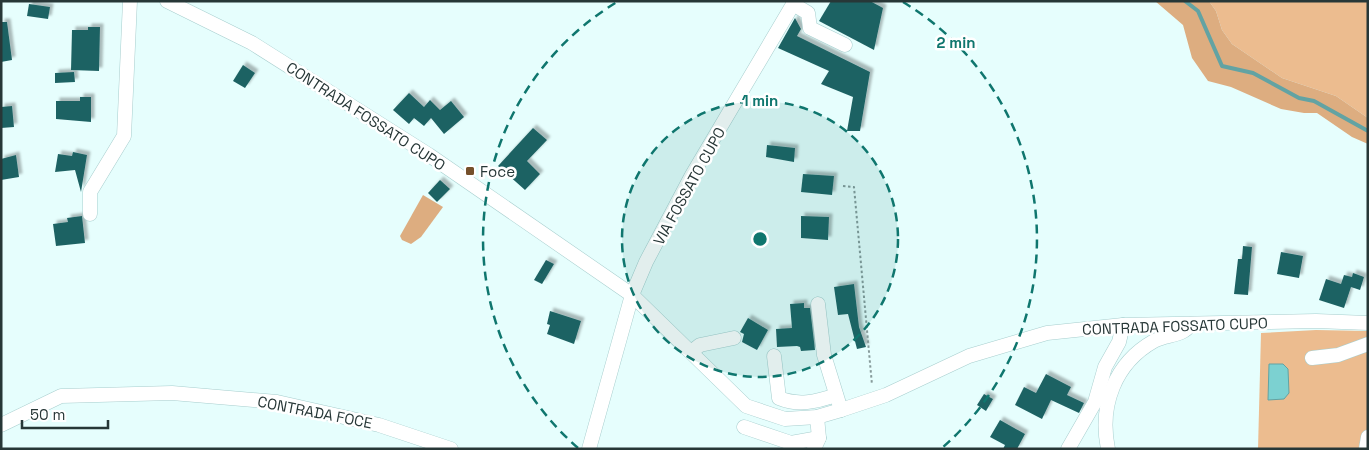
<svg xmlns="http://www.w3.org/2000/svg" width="1369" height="450" viewBox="0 0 1369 450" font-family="'Space Grotesk',sans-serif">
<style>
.green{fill:#ecbc8f}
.forest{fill:#ddad80}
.water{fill:#7cd1d1;stroke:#62a3a3}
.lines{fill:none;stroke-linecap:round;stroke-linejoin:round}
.stream{stroke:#62a3a3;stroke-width:4}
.building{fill:#1f6263;filter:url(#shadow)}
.minor-casing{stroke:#a7cece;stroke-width:15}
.path{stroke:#869a9a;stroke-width:2;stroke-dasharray:2.5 2.5;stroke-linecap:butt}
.minor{stroke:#fff;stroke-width:14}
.ring{fill:none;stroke:#0f766e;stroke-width:2.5;stroke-dasharray:9 6}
.poi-dot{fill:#75502b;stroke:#fff;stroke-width:2}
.labels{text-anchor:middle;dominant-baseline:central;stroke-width:5;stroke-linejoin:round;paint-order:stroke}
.street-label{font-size:15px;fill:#273737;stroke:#fff}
.poi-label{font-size:15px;fill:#273737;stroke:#fff;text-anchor:start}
.centre{fill:#0f766e;stroke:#fff;stroke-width:2.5}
.ring-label{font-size:15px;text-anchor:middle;font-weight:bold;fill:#0f766e;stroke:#fff;stroke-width:5;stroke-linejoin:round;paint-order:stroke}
</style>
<defs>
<filter id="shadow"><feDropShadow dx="3.5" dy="-3.5" stdDeviation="1" flood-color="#0004"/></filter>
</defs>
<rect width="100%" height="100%" fill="#e6fefd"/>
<g class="green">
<path d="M1209 1H1368V118L1336 96 1282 78 1232 44 1222 30 1216 11Z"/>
<path d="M1316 330 1368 331V449H1258L1261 333Z"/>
</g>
<g class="forest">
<path d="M1155 1H1209L1216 11 1222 30 1232 44 1282 78 1336 96 1368 118V144L1352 137 1317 113H1304L1281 109 1231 87 1208 81 1192 58 1183 25Z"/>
<path d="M423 195 443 207 421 237 411 244 402 240 400 236Z"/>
</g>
<path class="water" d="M1269 364H1283L1288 369 1289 393 1284 399 1268 400Z"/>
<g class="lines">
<path class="stream" d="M1185 1 1198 11 1222 66 1253 73 1299 98 1314 101 1368 131"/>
</g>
<g class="building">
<path d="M831 1H870L883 8 874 50 819 21Z"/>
<path d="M29 4 50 7 48 19 27 16Z"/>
<path d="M795 18 801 29 797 36 870 72 860 131H847L853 97 821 84 829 71 778 48Z"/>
<path d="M1 22H7L12 60 1 62Z"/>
<path d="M88 27H100L99 71 71 70 72 30H88Z"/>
<path d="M243 65 255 73 245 88 233 81Z"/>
<path d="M74 72 75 82 55 83V73Z"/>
<path d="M409 93 424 107 430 100 440 110 451 101 464 117 444 134 431 118 424 126 414 118 409 124 393 110Z"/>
<path d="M80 97H91V122L56 119V101H80Z"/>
<path d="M12 106 14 127 1 128V107Z"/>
<path d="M533 128 547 140 527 161 540 174 525 190 498 166Z"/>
<path d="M767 145 795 148 794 162 766 157Z"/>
<path d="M73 152 87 155 81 192 75 170 55 172 58 154 72 156Z"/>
<path d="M16 155 19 177 1 180V159Z"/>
<path d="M803 174 834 176 832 195 801 192Z"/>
<path d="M440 180 450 189 437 202 428 193Z"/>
<path d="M82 216 85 243 56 246 53 224 68 222 67 218Z"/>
<path d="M801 216 829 217 828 240 801 238Z"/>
<path d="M1243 246 1252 247 1248 295 1234 294 1238 259H1242Z"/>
<path d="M1281 252 1303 256 1299 278 1277 274Z"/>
<path d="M546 260 554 264 542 284 534 280Z"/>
<path d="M1353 273 1364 277 1360 290 1351 287 1344 308 1319 300 1326 279 1341 284 1344 275 1352 277Z"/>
<path d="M854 284 859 327 866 347 857 349 848 314 838 315 834 287Z"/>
<path d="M804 303V308H810L815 350 801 351 800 347 797 346 777 347 776 329 792 328 790 304Z"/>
<path d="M550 311 581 321 574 344 547 334 550 325 547 324Z"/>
<path d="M748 318 768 330 757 350 742 342 744 334 740 332Z"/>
<path d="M1046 374 1071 387 1067 395 1084 403 1079 413 1051 400 1042 419 1015 405 1024 387 1036 393Z"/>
<path d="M984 394 993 399 986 411 977 405Z"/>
<path d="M1000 420 1025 434 1017 449H1003L1005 445 990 437Z"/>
</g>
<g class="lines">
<defs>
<g id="minor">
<path d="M167 1 252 43 429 155 632 295 746 406 785 419 817 417 841 410 886 395 969 356 1047 333 1123 325 1316 321 1368 323"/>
<path d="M793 4 808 13 810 28 845 45"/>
<path d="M90 214V192L124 136 130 1"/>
<path d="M818 304 824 355 841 410"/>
<path d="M691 352 700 345 734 338"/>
<path d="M774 356 779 398C798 406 816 402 836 395"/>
<path d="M1312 358 1338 355 1368 344"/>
<path d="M1 425 61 396 172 393 277 402 379 425 451 449"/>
<path d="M744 427 791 443 819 438"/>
<path d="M589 449 632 295 646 262 692 175 795 1"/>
<path d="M814 449 819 438 817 417"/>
<path d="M1068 449 1095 402 1105 367 1119 342 1123 325"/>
<path d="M1108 449C1099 405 1115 363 1154 341 1167 334 1182 337 1191 324"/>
<path d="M1366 449 1368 437"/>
</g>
</defs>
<use href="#minor" class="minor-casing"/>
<path class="path" d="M843 186 854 187 872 385"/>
<use href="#minor" class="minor"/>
</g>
<circle cx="760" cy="239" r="138" fill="#0f766e" fill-opacity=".12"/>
<g class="ring">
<circle cx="760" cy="239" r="138"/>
<path d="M578 448A277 277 0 0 1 617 2M903 2A277 277 0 0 1 942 448"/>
</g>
<rect class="poi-dot" x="465" y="166" width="10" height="10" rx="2.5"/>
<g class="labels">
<g class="street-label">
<text transform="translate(366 116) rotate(33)">CONTRADA FOSSATO CUPO</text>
<text transform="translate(689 186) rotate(-61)">VIA FOSSATO CUPO</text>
<text transform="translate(1175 326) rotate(-2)">CONTRADA FOSSATO CUPO</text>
<text transform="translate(315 412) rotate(11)">CONTRADA FOCE</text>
</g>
<g class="poi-label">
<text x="480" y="171">Foce</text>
</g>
</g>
<circle cx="760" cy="239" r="8" class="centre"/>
<g class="ring-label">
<text x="956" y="48">2 min</text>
<text x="760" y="106">1 min</text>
</g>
<rect width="1369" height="450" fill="none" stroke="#273737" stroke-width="5"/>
<path d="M22 420v8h86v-8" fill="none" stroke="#273737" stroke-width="2.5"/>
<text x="30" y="420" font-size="15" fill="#273737" stroke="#ffffff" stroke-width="4" paint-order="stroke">50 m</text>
</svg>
